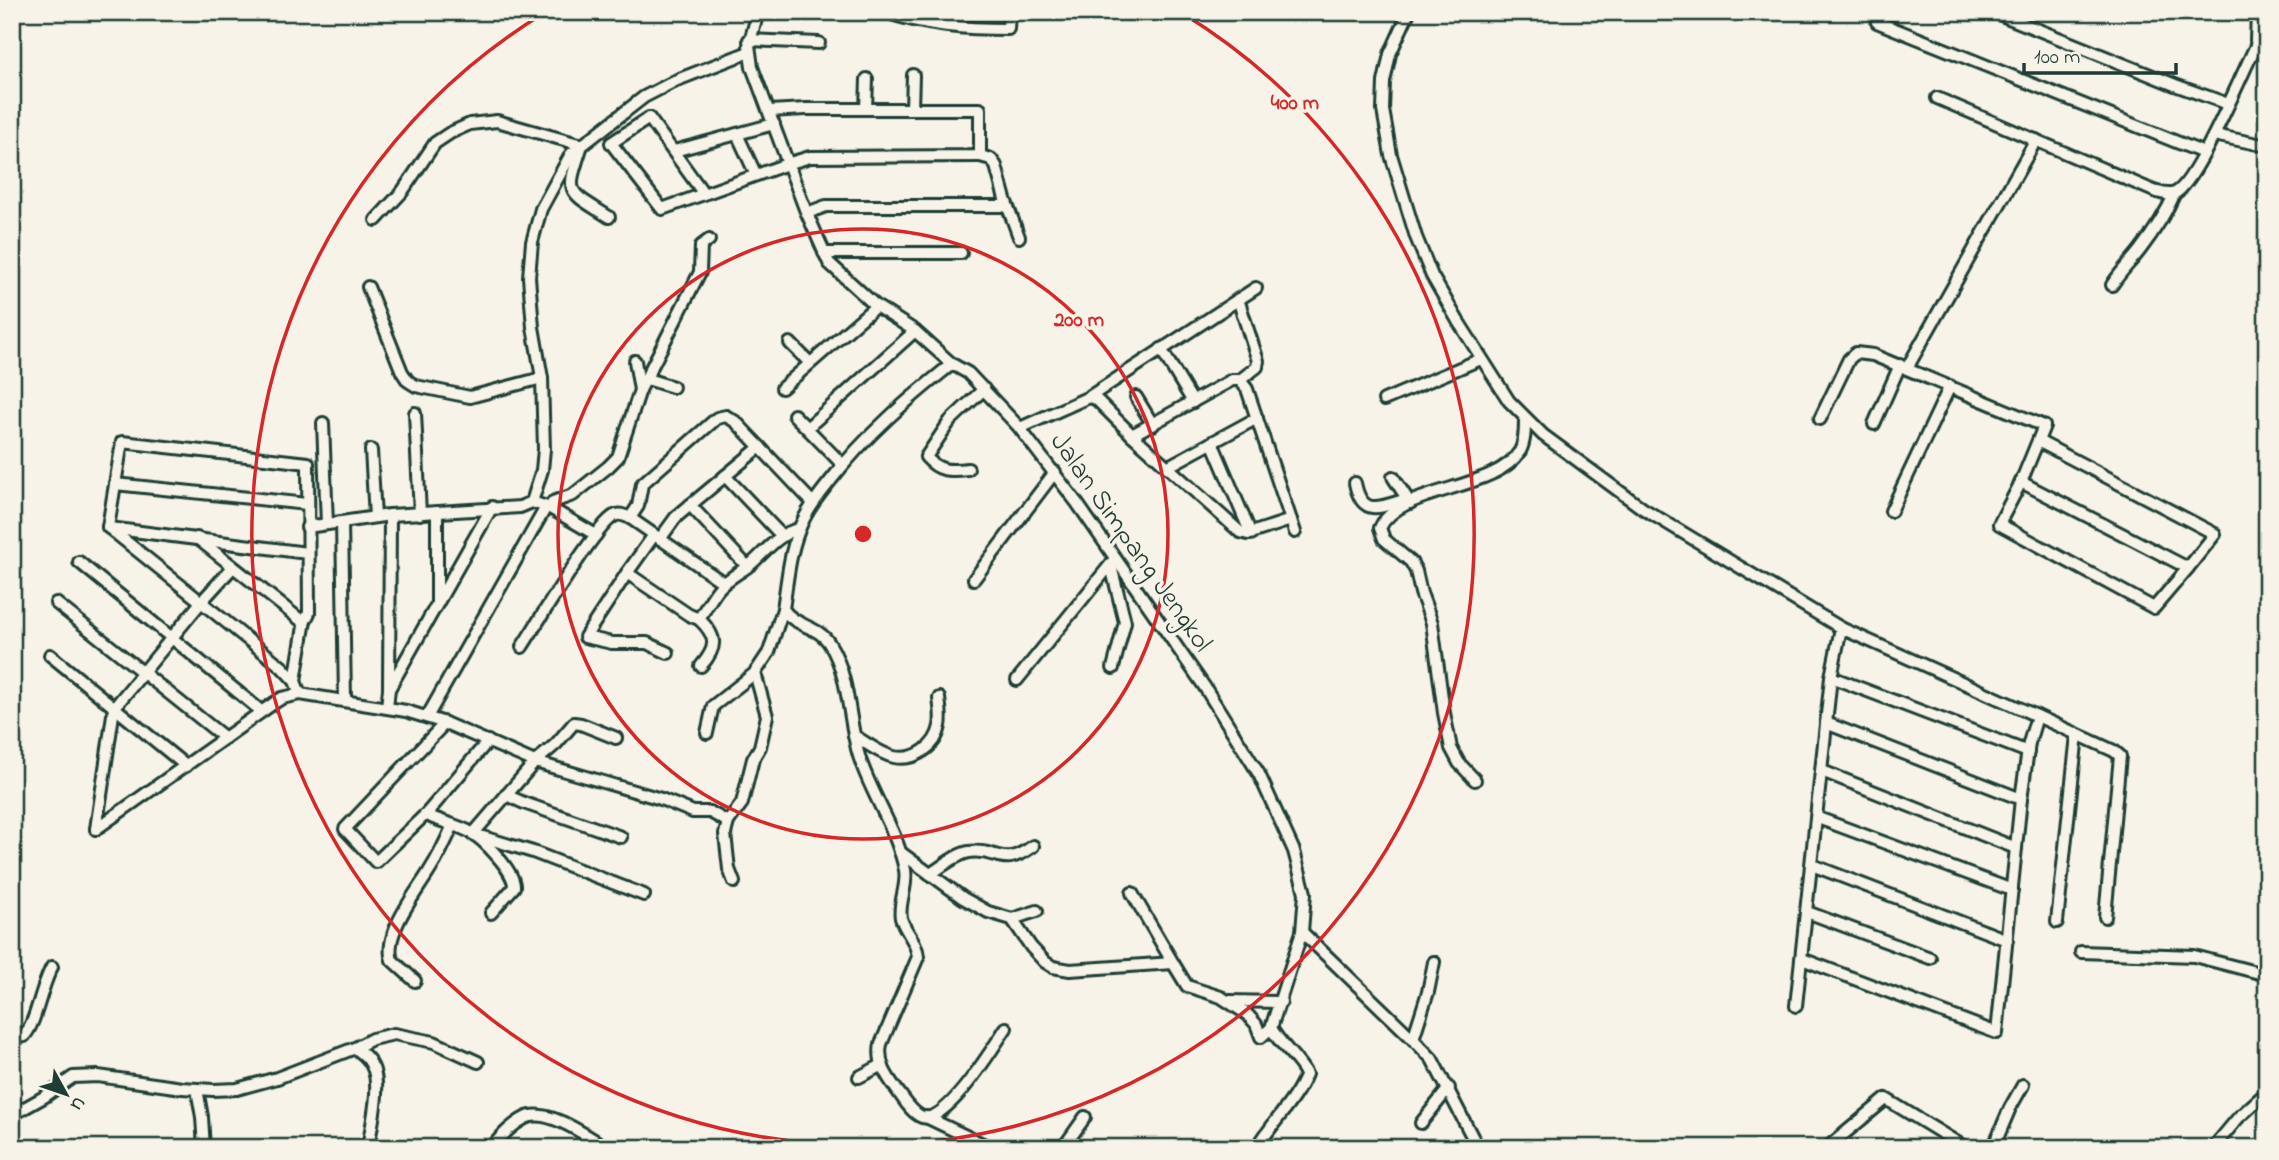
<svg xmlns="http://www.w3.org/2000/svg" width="2279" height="1160" viewBox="0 0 2279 1160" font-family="'Indie Flower',sans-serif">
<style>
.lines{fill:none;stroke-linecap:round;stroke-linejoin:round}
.minor-casing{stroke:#1f3d34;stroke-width:16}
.minor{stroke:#f7f3e8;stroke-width:10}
.ring{fill:none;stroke:#d62828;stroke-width:3.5}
.labels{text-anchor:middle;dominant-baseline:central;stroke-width:7;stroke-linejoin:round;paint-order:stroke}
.street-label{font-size:28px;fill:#1f3d34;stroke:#f7f3e8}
.centre{fill:#d62828;stroke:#f7f3e8;stroke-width:3.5}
.ring-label{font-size:21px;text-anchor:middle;font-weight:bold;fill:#d62828;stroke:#f7f3e8;stroke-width:7;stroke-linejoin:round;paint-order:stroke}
</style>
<rect width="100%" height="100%" fill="#f7f3e8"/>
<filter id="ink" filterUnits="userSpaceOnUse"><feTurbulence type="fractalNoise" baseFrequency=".0143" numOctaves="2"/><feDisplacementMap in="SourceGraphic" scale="14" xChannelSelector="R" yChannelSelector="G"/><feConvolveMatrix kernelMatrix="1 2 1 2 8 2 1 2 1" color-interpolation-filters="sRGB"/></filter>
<g filter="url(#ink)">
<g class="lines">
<defs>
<g id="minor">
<path d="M758 12 749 45 752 67 805 209 829 263 876 306 915 331 952 364 968 373 1018 426 1077 503 1204 686 1259 774 1294 851 1305 893 1302 932 1271 1028 1261 1037 1256 1024 1247 1014 1221 997 1187 986 1173 963 1070 970 1053 967 1045 962 1031 947 1012 919 988 912 963 898 900 852"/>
<path d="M885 12C925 26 966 29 1008 29L1009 12"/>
<path d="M1409 12 1390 54 1384 82 1383 110 1391 155 1416 237 1432 276 1458 321 1509 401 1543 435 1642 508 1841 628 1831 677 1796 1006"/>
<path d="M1994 12 2175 85 2228 104"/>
<path d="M1877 22 2204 153"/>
<path d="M749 40 819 43"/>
<path d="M2256 41 2257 12"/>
<path d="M1937 98 2154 191C2161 193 2168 196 2175 193 2199 182 2249 54 2267 24"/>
<path d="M912 108 913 75"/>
<path d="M866 109 867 79"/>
<path d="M737 134 756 175"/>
<path d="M2214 135 2267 146"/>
<path d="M582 145C566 195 565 189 609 217"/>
<path d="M674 151 774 124"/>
<path d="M980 156 991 159 996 166 1005 199 1019 237"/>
<path d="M704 194 649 118 611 143 662 209 790 163 810 157 980 156V109H806L769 111"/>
<path d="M807 213 826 206H1007"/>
<path d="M376 220 402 192 435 143 450 133 470 124 497 121 582 145"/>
<path d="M824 253H961"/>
<path d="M2112 285C2121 271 2130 263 2140 250 2153 233 2166 213 2175 193"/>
<path d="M368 287 402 372 408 381 416 386 470 397 542 378"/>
<path d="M1238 299 1258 361 1257 367 1240 380"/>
<path d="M790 343 810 363"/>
<path d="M1161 349 1193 402"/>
<path d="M635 361 640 390"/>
<path d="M952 364C908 399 866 435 831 480 819 495 806 511 799 530 789 555 787 583 783 609 795 627 819 626 829 643 850 676 848 720 859 756 871 795 897 829 905 870 908 887 898 902 901 918 905 932 917 941 918 957L881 1044C877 1064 888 1078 899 1093 905 1101 912 1113 922 1117 947 1124 994 1046 1006 1028"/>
<path d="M1907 368 2036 140"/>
<path d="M647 379 673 387"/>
<path d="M782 388 876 306"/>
<path d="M1089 397 1256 288"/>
<path d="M1136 397 1153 425"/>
<path d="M1384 400 1481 359"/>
<path d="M415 413 420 514"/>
<path d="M794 415 843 465"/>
<path d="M1820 419 1849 359 1856 353 1873 355 2044 426 2021 482 2188 568 2215 534 2038 441"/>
<path d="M323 423 327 524"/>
<path d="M1874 424 1900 365"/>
<path d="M807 428 915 331"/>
<path d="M1020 428 1089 397 1096 399 1132 435 1240 532 1248 534 1291 520"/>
<path d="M1132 435 1232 380H1240L1247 389 1295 532"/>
<path d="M1212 442 1251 534"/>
<path d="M371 450 375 517"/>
<path d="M1167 467 1257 418"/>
<path d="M968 469C949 471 939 472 926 457L950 421 984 389"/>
<path d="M725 476 782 536"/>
<path d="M1393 477 1410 503"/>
<path d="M2021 482 1999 524 2154 608 2188 568"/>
<path d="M1355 483C1362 518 1380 507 1407 499"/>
<path d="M115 484 307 504"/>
<path d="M532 502 542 470 544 449 542 378 533 327 529 277 532 242 541 209 571 154 644 97 677 80 749 52"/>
<path d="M690 505 747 566"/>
<path d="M550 508 553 502 573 495 608 467 618 457 640 390 700 272 701 246 709 240"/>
<path d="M1891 511 1950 386"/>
<path d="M630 518 638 506 642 484 717 418 726 416 736 422 813 503"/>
<path d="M342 522 345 699"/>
<path d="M108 527 122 442 308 463 309 613 306 619 302 621 298 618 197 538"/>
<path d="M108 527 282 667 295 681 300 694"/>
<path d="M307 527 390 515 520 507 532 502 550 508 596 535"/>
<path d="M109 528 307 553"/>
<path d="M654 535 627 573 689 615 699 619"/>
<path d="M660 539 676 517 760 447"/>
<path d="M79 562 261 711"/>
<path d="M1111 566 1125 622 1113 668"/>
<path d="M627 573 585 637 612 643H647L668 653"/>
<path d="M974 579 1055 472"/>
<path d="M56 603 225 738"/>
<path d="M437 604V512"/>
<path d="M522 647C537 624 596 525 614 516 619 513 624 515 630 518L724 583"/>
<path d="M50 655 186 766"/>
<path d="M701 666C718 647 717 636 699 619 706 608 712 596 720 587 729 578 741 572 751 564 766 551 779 533 799 529"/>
<path d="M1831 677 2028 752"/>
<path d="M1017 680 1115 559"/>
<path d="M295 681 305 620"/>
<path d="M389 688 390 515"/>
<path d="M387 707 389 689 492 507"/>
<path d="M2037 716 2114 751 2120 756 2105 917"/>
<path d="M427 717 546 507"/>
<path d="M1826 723 2021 799"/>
<path d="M707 733 713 706 755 673"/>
<path d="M854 736C867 743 880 754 894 757 915 761 936 747 940 726 942 717 940 707 939 698"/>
<path d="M616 738 581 724 574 723 556 744 535 762 473 834 533 852 644 895"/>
<path d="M488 741 428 812 431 817C443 822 456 825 468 831 483 838 515 872 514 887L491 913"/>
<path d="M1822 771 2016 848"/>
<path d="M1475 780 1459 763 1451 748 1444 713 1432 623 1421 593 1416 571 1411 562 1384 539 1380 528C1399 486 1495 492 1520 451 1525 442 1525 430 1525 419"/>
<path d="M506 795 524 803 621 837"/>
<path d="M428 812 376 862 345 829 445 723"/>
<path d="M1818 818 2012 890"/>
<path d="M96 829 274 703 282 698 300 694 406 711 445 723 535 762 661 799 693 812H710L728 822"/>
<path d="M96 829 114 708 202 601 233 567"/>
<path d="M1812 865 2007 940"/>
<path d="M930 874C942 867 956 854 969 852 999 848 1000 870 1033 846"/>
<path d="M734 882 729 869 725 834 728 822 742 803 753 759 760 747 767 716 755 673 769 652 783 609"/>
<path d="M1132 893 1173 963"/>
<path d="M1807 912 1930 958"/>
<path d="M1012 919 1037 911"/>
<path d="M2057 922 2077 735"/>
<path d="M1302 932 1413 1039 1432 1059 1478 1148"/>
<path d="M2081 952 2194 956 2267 975"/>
<path d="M1802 959 1997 1033 2021 799 2029 743 2037 716 1841 628"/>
<path d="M415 981 392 960C383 933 417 892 430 870 439 856 446 841 453 825"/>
<path d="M1229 1001 1281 1002"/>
<path d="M12 1038 24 1036C36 1024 41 986 52 967"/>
<path d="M1413 1039 1428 992 1434 962"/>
<path d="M355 1048C361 1052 368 1057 371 1064 383 1083 371 1126 368 1148"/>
<path d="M859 1077 882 1065"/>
<path d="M197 1089 202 1117 204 1148"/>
<path d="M12 1115 44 1097 73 1077 98 1076 182 1088 213 1090 237 1089 277 1078 355 1048 372 1039 394 1034 434 1042 478 1062"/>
<path d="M926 1117 991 1148"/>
<path d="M1421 1123 1449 1088"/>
<path d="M491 1148C501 1137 511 1125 525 1118 547 1107 587 1136 607 1148"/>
<path d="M1063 1148 1085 1117"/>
<path d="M1257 1148C1272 1122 1295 1102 1306 1074 1297 1057 1281 1046 1271 1028"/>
<path d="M1827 1148 1886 1099 1966 1148"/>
<path d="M1993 1148 2010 1108 2023 1085"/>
<path d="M2213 1148 2238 1118 2267 1092"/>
</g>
</defs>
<use href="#minor" class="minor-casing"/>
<use href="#minor" class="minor"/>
</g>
</g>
<g class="ring">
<circle cx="863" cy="534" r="305"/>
<path d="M1182 13A611 611 0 1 1 544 13"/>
</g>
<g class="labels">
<g class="street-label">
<text transform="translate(1130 543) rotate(55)">Jalan Simpang Jengkol</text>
</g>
</g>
<circle cx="863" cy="534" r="10" class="centre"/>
<g class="ring-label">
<text x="1295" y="109">400 m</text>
<text x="1079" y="326">200 m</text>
</g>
<rect width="2279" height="1160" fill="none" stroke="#f7f3e8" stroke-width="42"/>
<rect x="21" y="21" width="2237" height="1118" fill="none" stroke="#1f3d34" stroke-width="2.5" filter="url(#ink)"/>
<g transform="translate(66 1094) rotate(130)" stroke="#f7f3e8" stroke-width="5" paint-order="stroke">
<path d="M0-5L12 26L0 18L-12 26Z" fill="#1f3d34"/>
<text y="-10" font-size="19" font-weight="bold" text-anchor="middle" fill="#1f3d34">U</text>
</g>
<path d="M2024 63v10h152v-10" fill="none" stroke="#1f3d34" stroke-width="3.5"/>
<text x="2034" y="63" font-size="21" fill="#1f3d34" stroke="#f7f3e8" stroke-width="5" paint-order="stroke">100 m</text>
</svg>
